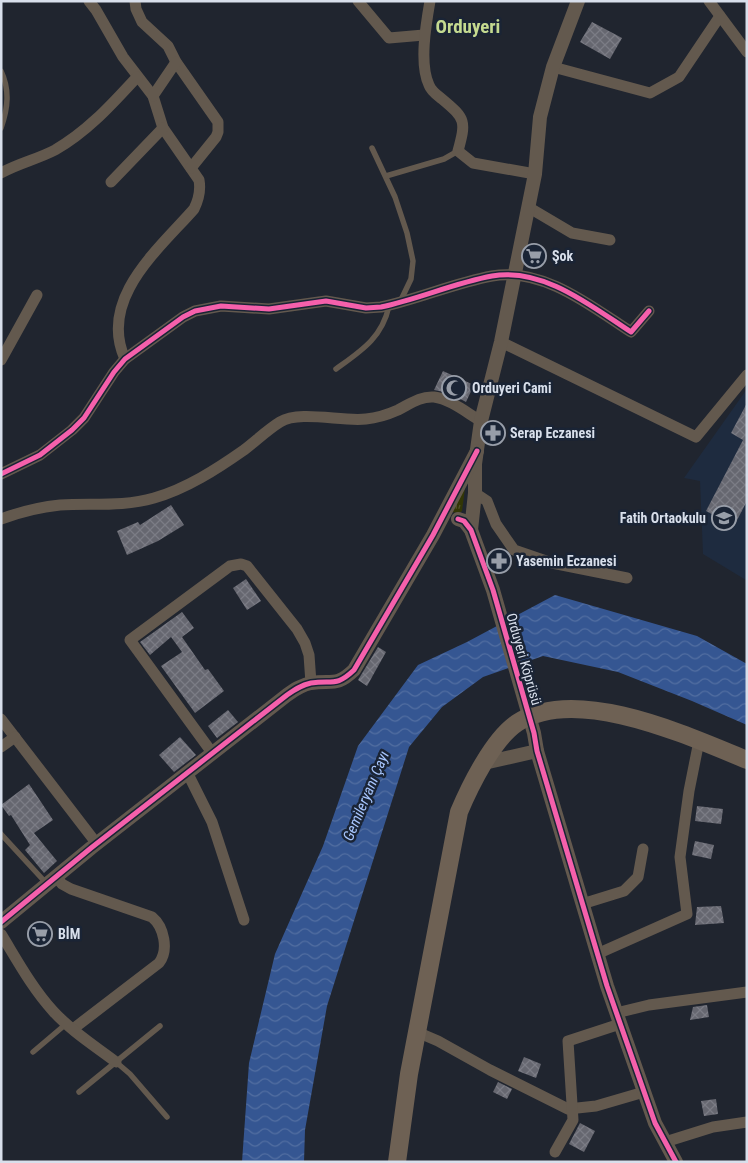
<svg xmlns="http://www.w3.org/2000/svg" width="748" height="1163" viewBox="0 0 748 1163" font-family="'Roboto Condensed',sans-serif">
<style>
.built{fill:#1e2b3f}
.grass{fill:url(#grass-tufts)}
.water{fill:url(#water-waves)}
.building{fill:url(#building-cross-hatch)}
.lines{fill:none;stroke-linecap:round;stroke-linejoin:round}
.service{stroke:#63594e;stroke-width:5.5}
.minor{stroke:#63594e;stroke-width:11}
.tertiary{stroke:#63594e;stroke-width:14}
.primary{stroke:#6e6154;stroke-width:18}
.cycleway-casing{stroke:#1a2435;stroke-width:8}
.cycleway{stroke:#f560ab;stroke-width:5}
.labels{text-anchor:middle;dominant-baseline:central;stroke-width:5;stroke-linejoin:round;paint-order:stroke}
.poi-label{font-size:14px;font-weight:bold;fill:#d8dfeb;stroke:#1a2435;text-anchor:start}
.street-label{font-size:14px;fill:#d8dfeb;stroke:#1a2435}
.water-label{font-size:15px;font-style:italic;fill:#a7c6fe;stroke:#1a2435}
.district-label{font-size:19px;font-weight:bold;fill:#c4da90;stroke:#1a2435}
</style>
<defs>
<pattern id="grass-tufts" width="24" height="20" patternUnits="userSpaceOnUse" patternTransform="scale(1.25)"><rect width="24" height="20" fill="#323606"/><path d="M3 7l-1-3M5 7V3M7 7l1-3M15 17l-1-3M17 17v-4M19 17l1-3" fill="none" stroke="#4f532a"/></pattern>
<pattern id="water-waves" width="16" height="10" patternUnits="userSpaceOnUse" patternTransform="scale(1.25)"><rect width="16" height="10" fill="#355692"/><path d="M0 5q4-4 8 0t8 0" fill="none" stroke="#526ea1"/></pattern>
<pattern id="building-cross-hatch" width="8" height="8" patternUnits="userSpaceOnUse" patternTransform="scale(1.25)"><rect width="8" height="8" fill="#666770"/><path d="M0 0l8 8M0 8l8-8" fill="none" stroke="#7b7c85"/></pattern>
</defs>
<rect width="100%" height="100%" fill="#20252f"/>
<path class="built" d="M747 389V579L746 580 703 554 700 481 684 478Z"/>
<path class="grass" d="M466 480 462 511 459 513 452 512Z"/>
<path class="water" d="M555 595 697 636 747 664V725L692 701 618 672 543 656 483 677 442 707 409 747 327 1006 305 1130 304 1162H242L249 1063 275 954 323 846 358 746 418 665 467 642Z"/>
<g class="building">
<path d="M592 22 622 38 610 59 580 42Z"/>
<path d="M443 371 474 385 466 402 449 393 434 390Z"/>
<path d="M747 403V501L734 526 706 511 743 440 731 433Z"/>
<path d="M171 505 184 525 158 541 127 555 117 531 138 522 140 525Z"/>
<path d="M246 579 261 601 247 610 233 588Z"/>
<path d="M182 612 194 628 182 637 205 670 208 669 224 691 195 713 161 666 182 652 171 637 150 655 140 642Z"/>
<path d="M378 647 386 652 367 686 358 680Z"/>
<path d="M228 710 238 722 217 738 208 726Z"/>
<path d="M180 737 196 755 174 772 159 755Z"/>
<path d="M29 784 53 820 34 833 57 861 44 873 25 850 30 845 11 815 9 816 1 805Z"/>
<path d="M697 806 723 809 721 824 695 821Z"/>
<path d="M695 841 714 845 711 859 692 855Z"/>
<path d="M721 906 724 923 695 925 697 907Z"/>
<path d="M707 1005 709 1017 690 1020 693 1007Z"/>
<path d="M524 1057 541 1064 536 1078 518 1071Z"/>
<path d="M498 1082 512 1089 507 1099 493 1092Z"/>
<path d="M716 1099 718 1114 704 1116 701 1101Z"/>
<path d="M580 1123 595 1131 584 1152 569 1144Z"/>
</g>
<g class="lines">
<g class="service">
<path d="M1 71C10 90 8 108 1 128"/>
<path d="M372 148 395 197 407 233 413 261 411 279 400 302"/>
<path d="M386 176 444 159 458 151"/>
<path d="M336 369C361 351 382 338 389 306"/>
<path d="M1 834 47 884"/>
<path d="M33 1052 66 1024"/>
<path d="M116 1062 130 1074 167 1117"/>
<path d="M79 1092 160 1026"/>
</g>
<g class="minor">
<path d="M89 1 96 10 123 57 153 96 163 128 199 180C201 191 199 199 194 209 158 250 98 299 125 359"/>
<path d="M135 1 136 9 142 22 168 46 176 62 218 122V132L216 137 191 168"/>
<path d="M358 1 389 38 424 35"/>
<path d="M430 1C426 24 419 64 429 85 431 91 437 95 442 99 466 119 466 121 458 151L473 163 535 174"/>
<path d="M709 1 747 52"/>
<path d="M553 67 650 93 679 77 720 16"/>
<path d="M153 96 176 62"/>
<path d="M1 173C19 163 38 159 55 150 88 131 112 104 137 77"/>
<path d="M111 182 163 128"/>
<path d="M528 207 572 233 610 240"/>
<path d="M501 342 696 437 747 375"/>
<path d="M1 360 37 295"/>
<path d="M1 474 40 455 72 430 84 418 114 372 125 359 183 317 195 311 221 306 269 309 326 301 366 308 381 307C419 299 454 283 492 276 543 267 591 306 631 332L649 311"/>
<path d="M475 493 487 501 496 524 514 550 552 563 627 578"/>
<path d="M1 519C20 512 40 507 60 505 92 503 123 507 154 498 186 489 217 469 244 450 256 441 267 430 280 422 300 410 342 422 366 419 377 418 389 414 398 410 410 404 420 396 434 397 450 399 467 413 481 421"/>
<path d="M1 719 97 844"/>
<path d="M1 747 15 737"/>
<path d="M213 754 130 640 230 566 241 564 247 566 297 629 305 643 309 655 311 683"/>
<path d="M188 774 212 822 244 920"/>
<path d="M56 877 62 884 71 889 152 917C164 927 169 950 159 963L73 1029"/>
<path d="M582 904 624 891 638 877 643 849"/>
<path d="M1 934C17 960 32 988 53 1011 71 1031 95 1046 116 1062"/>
<path d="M597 954 687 914 680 857 689 791 699 741"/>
<path d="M616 1013 649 1005 747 992"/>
<path d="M417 1032 438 1041 490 1070 568 1109 596 1106 644 1092"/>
<path d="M665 1142 713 1127 747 1122"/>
<path d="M555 1152 573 1120 568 1041 620 1024"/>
</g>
<g class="tertiary">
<path d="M458 519 464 521 471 530 493 590 534 733 537 751 607 986 655 1123 676 1162"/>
<path d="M471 530 475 493V464L481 421 501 342 535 174 540 117 553 67 578 1"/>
<path d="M484 763 537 751"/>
<path d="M1 922 91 848 287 695C294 690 301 685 311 683 333 680 336 687 354 670L433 535 477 451"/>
</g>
<path class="primary" d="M397 1162 409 1074 459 812C470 786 493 739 517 723 576 684 688 736 747 760"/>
<defs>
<g id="cycleway">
<path d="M1 474 40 455 72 430 84 418 114 372 125 359 183 317 195 311 221 306 269 309 326 301 366 308 381 307C419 299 454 283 492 276 543 267 591 306 631 332L649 311"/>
<path d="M458 519 464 521 471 530 493 590 534 733 537 751 607 986 655 1123 676 1162"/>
<path d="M1 922 91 848 287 695C294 690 301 685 311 683 333 680 336 687 354 670L433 535 477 451"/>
</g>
</defs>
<use href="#cycleway" class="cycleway-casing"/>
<use href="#cycleway" class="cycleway"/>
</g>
<defs>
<symbol id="supermarket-ring" viewBox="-11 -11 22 22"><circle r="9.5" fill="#1a2435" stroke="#989ea9" stroke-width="1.5"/><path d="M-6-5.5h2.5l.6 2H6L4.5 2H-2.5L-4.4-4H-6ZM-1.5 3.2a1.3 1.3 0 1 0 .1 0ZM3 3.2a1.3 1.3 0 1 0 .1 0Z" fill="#989ea9"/></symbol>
<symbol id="mosque-ring" viewBox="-11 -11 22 22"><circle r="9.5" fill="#1a2435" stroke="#989ea9" stroke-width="1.5"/><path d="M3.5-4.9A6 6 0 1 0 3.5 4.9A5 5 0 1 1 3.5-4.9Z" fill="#989ea9"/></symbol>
<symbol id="pharmacy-ring" viewBox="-11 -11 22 22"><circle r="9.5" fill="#1a2435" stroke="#989ea9" stroke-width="1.5"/><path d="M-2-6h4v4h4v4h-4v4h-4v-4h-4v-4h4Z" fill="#989ea9"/></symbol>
<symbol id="school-ring" viewBox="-11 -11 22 22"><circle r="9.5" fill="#1a2435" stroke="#989ea9" stroke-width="1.5"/><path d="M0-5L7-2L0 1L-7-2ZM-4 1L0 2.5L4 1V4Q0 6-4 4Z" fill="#989ea9"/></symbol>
</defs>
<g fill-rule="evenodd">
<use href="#supermarket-ring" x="520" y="242" width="28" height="28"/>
<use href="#mosque-ring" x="440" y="374" width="28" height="28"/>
<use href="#pharmacy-ring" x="479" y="419" width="28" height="28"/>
<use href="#school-ring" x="710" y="504" width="28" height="28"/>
<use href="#pharmacy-ring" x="485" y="547" width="28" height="28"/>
<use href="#supermarket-ring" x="26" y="920" width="28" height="28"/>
</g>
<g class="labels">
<g class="poi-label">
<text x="552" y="256">Şok</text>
<text x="472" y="388">Orduyeri Cami</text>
<text x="510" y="433">Serap Eczanesi</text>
<text x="706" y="518" text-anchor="end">Fatih Ortaokulu</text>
<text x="516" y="561">Yasemin Eczanesi</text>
<text x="58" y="934">BİM</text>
</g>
<g class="street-label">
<text transform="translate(524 659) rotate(74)">Orduyeri Köprüsü</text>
</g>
<g class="water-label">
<text transform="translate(366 796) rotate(-67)">Gemileryanı Çayı</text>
</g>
<g class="district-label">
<text x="468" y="26">Orduyeri</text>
</g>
</g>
<rect width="748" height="1163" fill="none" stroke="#d8dfeb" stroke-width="5"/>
</svg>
